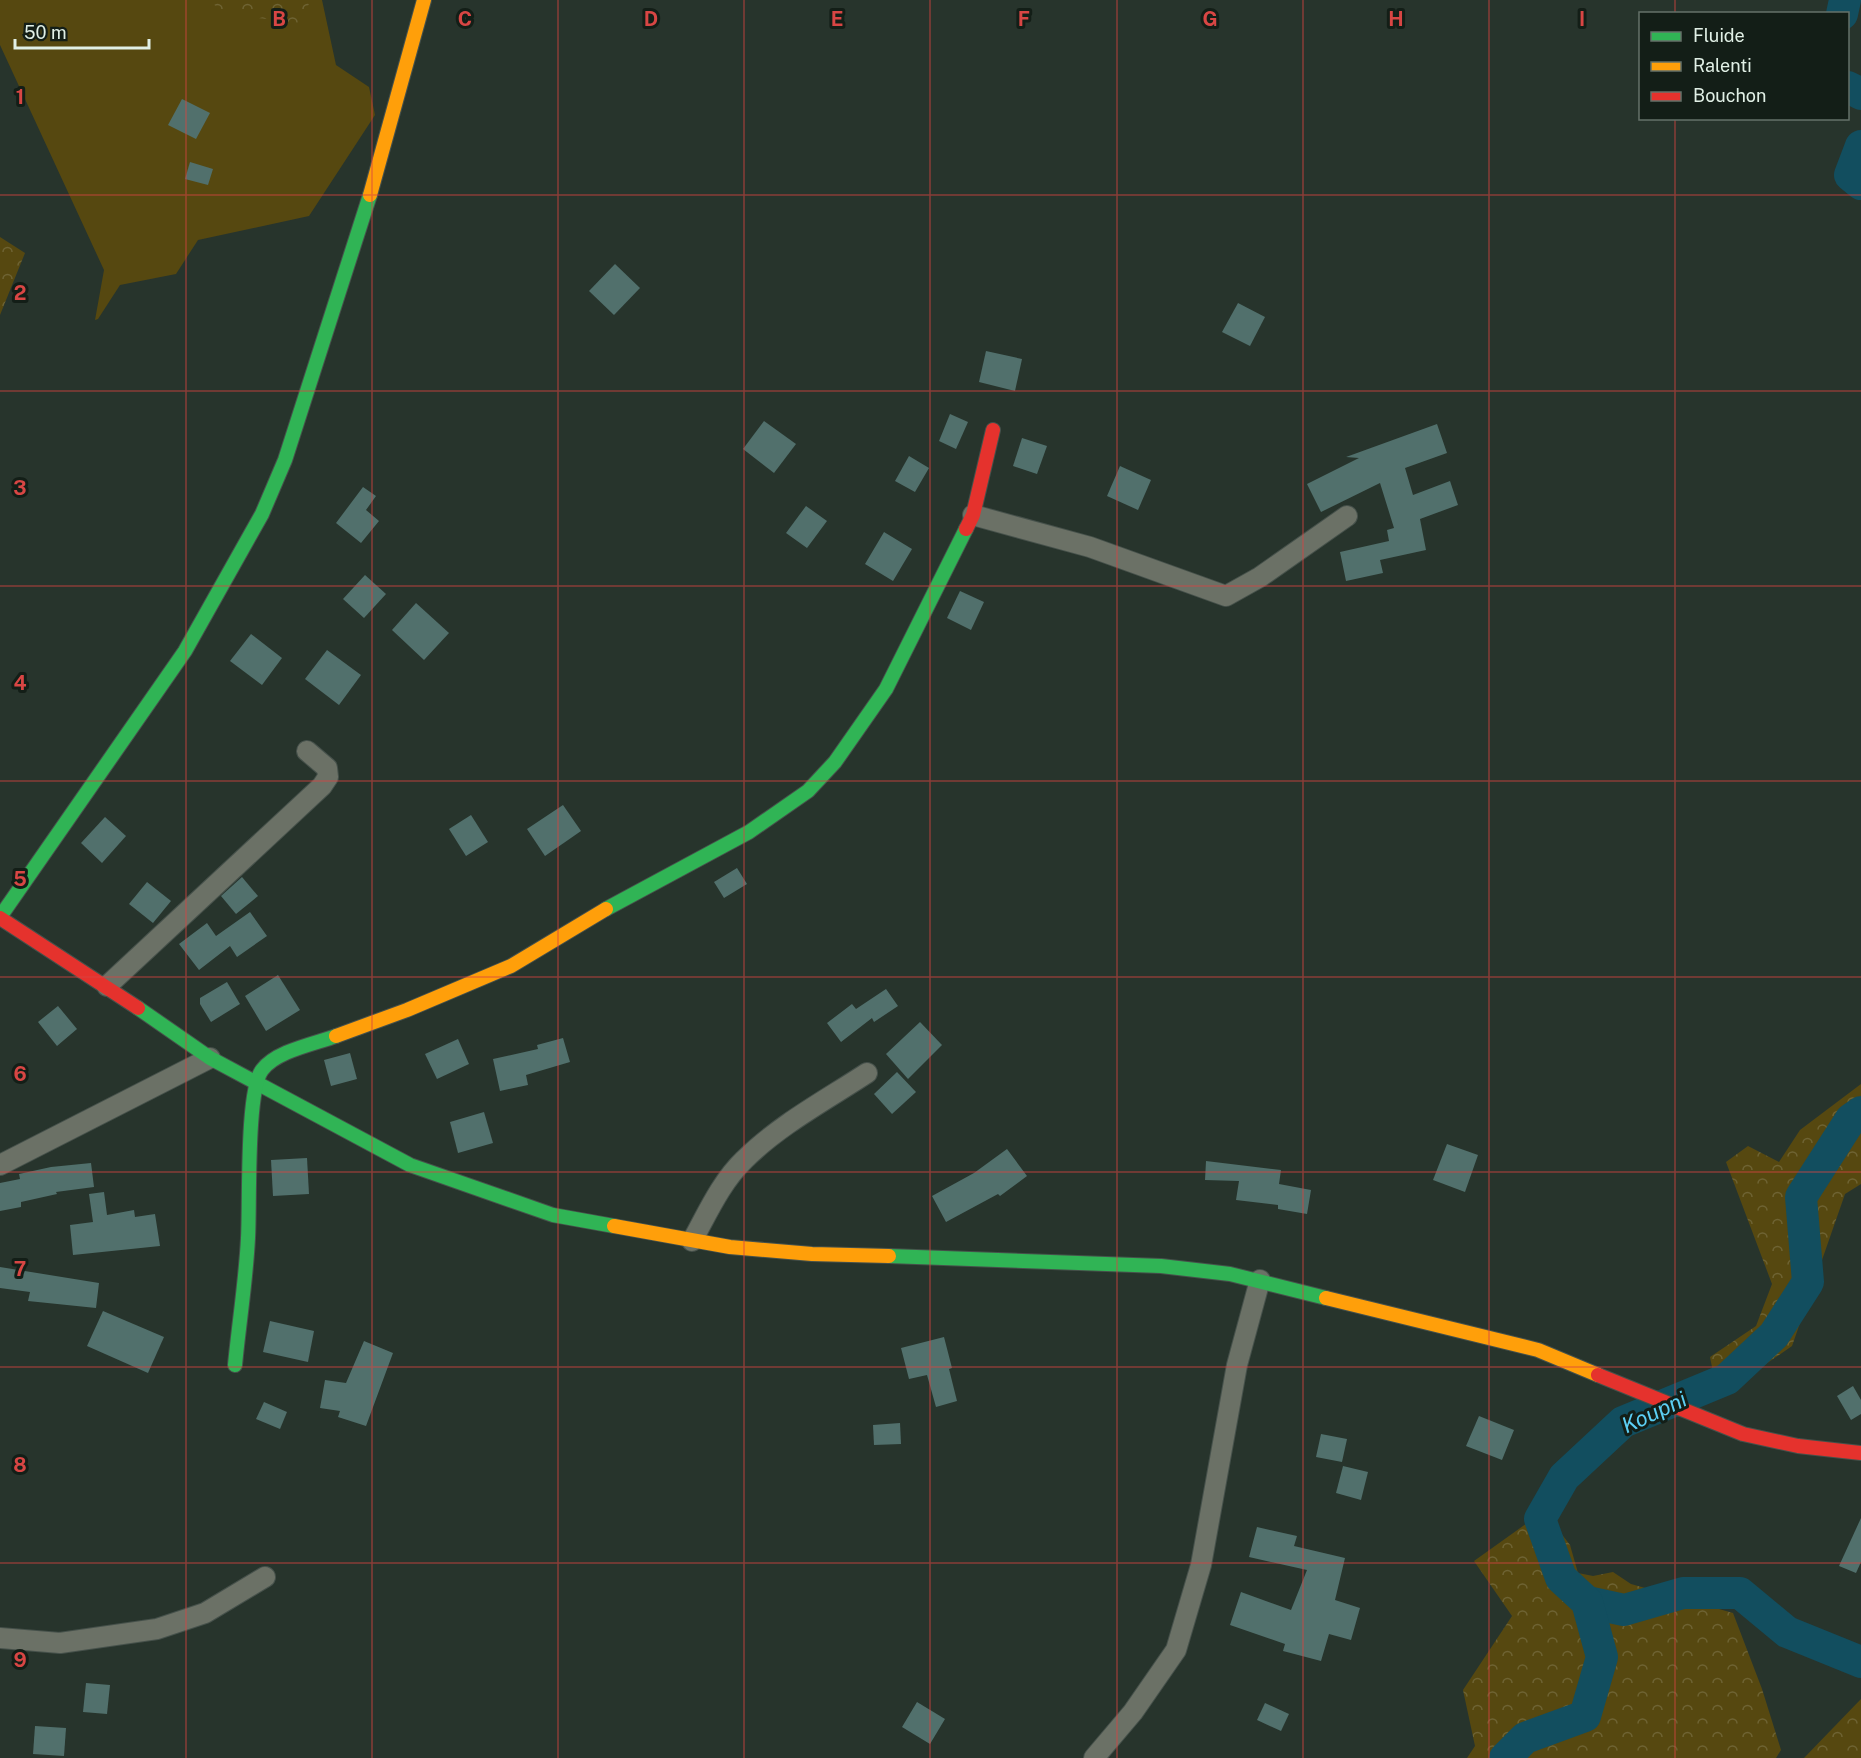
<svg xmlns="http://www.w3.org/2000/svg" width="1861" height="1758" viewBox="0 0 1861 1758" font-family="'Public Sans',sans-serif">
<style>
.grass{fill:#564810}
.forest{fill:url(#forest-crowns)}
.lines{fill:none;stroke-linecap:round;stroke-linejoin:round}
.river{stroke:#124e5f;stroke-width:32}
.building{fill:#51706c}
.street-casing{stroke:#46514b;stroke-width:22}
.fast-casing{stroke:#46514b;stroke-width:16}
.slow-casing{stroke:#46514b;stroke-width:16}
.jam-casing{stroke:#46514b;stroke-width:16}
.street{stroke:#6b7166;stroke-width:20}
.fast{stroke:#30b455;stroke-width:14}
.slow{stroke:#ff9f0a;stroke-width:14}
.jam{stroke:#e5322d;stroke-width:14}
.grid{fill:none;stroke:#d84644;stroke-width:1.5;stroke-opacity:0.55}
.labels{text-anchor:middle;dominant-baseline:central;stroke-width:6;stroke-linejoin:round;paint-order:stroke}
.water-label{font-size:22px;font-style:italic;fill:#5ccff4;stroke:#131e17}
.grid-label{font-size:20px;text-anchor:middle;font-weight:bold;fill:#d84644;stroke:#131e17;stroke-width:6;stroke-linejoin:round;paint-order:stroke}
</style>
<defs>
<pattern id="forest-crowns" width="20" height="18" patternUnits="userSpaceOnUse" patternTransform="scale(1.5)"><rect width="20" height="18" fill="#564810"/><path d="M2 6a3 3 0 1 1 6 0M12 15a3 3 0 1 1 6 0" fill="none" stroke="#6e6333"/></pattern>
</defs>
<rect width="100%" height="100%" fill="#27342c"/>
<path class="grass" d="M0 0H322L336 65 369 87 375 115 309 216 198 240 176 274 120 285 98 319 95 320 104 270 0 45Z"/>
<g class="forest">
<path d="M208 0H311L299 23 226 14Z"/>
<path d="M0 237 25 253 0 315Z"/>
<path d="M1861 1084V1184L1845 1194 1792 1346 1718 1397 1710 1357 1756 1326 1772 1284 1726 1162 1748 1146 1779 1162 1800 1130Z"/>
<path d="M1544 1511 1570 1545 1578 1573 1593 1576 1613 1572 1631 1584 1733 1613 1762 1689 1781 1750 1776 1758H1467L1475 1746 1463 1690 1512 1616 1474 1561Z"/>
<path d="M1861 1699V1758H1804Z"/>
</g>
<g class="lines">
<g class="river">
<path d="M1842 14 1845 0"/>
<path d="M1848 87 1861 94"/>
<path d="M1861 146 1850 175 1861 184"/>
<path d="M1587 1602 1624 1610 1683 1593H1740L1787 1632 1861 1662"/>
<path d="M1505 1758 1525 1738 1585 1716 1602 1657 1587 1602 1561 1578 1540 1519 1564 1477 1623 1422 1727 1379 1774 1335 1808 1282 1801 1197 1851 1119 1861 1112"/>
</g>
</g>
<g class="building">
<path d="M182 99 210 113 196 139 168 125Z"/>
<path d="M190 162 213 169 208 185 185 179Z"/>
<path d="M615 264 640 288 614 315 589 291Z"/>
<path d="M1238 303 1265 317 1250 346 1222 332Z"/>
<path d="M986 351 1022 359 1015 391 979 382Z"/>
<path d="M950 414 968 422 956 449 939 441Z"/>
<path d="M764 421 796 444 774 473 743 449Z"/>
<path d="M1437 424 1447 453 1405 468 1413 495 1450 481 1458 505 1420 519 1426 550 1380 560 1383 573 1346 581 1340 552 1389 541 1387 530 1394 528 1380 483 1321 512 1307 484 1359 458 1346 457Z"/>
<path d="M1022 438 1047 446 1037 474 1013 466Z"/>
<path d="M909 456 929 468 915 492 895 481Z"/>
<path d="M1120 466 1151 480 1138 510 1107 496Z"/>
<path d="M363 487 376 496 366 510 379 521 361 543 336 523Z"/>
<path d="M806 506 827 521 807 548 786 533Z"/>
<path d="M884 532 912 549 893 581 865 564Z"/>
<path d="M365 575 386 594 364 618 343 599Z"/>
<path d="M960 591 984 602 971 630 947 618Z"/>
<path d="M416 603 449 633 424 660 392 630Z"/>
<path d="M251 634 282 658 262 685 230 661Z"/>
<path d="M327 650 361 675 339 705 305 679Z"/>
<path d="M563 805 581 831 545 856 527 829Z"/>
<path d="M471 815 488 842 466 856 449 829Z"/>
<path d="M105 817 126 836 102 863 81 843Z"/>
<path d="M737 868 747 884 724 898 714 882Z"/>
<path d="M242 877 258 896 236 914 221 896Z"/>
<path d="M147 882 171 901 153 923 129 904Z"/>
<path d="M250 912 267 936 237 957 230 946 199 970 179 944 207 923 216 936Z"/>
<path d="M278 975 300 1010 266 1031 245 996Z"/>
<path d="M227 982 240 1004 211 1022 200 1004V998Z"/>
<path d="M886 989 898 1006 874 1022 872 1018 841 1042 827 1023 852 1004 856 1009Z"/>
<path d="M58 1006 77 1029 57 1046 38 1022Z"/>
<path d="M920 1022 942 1045 908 1079 886 1054Z"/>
<path d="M563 1038 570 1062 526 1075 528 1085 500 1091 493 1059 538 1049 537 1045Z"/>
<path d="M458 1039 469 1064 437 1079 425 1054Z"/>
<path d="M350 1053 357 1079 331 1086 324 1060Z"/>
<path d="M897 1072 916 1092 892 1114 874 1094Z"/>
<path d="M484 1112 493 1143 458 1153 450 1122Z"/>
<path d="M1447 1144 1478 1155 1465 1192 1433 1180Z"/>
<path d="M1007 1149 1027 1176 1000 1196 998 1194 946 1222 932 1196 974 1173Z"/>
<path d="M307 1158 309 1194 273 1196 271 1160Z"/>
<path d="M1206 1161 1281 1170 1279 1184 1311 1190 1307 1214 1278 1209V1205L1236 1200 1239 1181 1205 1180Z"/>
<path d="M91 1163 94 1187 56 1192 57 1194 21 1202V1207L0 1211V1183L20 1179 19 1174 51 1167Z"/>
<path d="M104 1192 107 1215 134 1210 135 1217 155 1214 160 1246 73 1255 70 1225 93 1222 89 1194Z"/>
<path d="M0 1267 99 1283 96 1308 28 1301 30 1292 0 1288Z"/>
<path d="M103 1311 164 1337 148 1373 87 1346Z"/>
<path d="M270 1321 314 1331 308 1362 263 1352Z"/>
<path d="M944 1337 952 1368 949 1369 957 1401 936 1407 927 1375 909 1379 901 1348Z"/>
<path d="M364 1341 393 1353 366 1426 338 1417 340 1411 320 1408 325 1380 346 1383Z"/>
<path d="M1853 1386 1861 1400V1414L1851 1420 1837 1396Z"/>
<path d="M264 1402 287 1412 280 1429 256 1419Z"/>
<path d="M1479 1416 1514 1430 1502 1460 1466 1446Z"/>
<path d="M900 1423 901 1444 874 1445 873 1425Z"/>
<path d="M1321 1434 1347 1439 1342 1462 1316 1457Z"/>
<path d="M1343 1466 1368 1472 1361 1500 1336 1493Z"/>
<path d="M1861 1518V1562L1856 1573 1839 1566Z"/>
<path d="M1257 1527 1297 1536 1294 1546 1345 1558 1335 1600 1360 1608 1351 1640 1329 1634 1321 1661 1283 1651 1285 1644 1230 1625 1241 1592 1291 1610 1307 1570 1249 1557Z"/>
<path d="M86 1683 110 1685 107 1714 83 1712Z"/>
<path d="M917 1702 945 1719 930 1744 902 1727Z"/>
<path d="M1265 1703 1289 1714 1281 1731 1257 1720Z"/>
<path d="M35 1726 66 1728 64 1756 33 1754Z"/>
</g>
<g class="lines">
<defs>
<g id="street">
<path d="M973 515 1090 547 1226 596 1260 577 1347 516"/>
<path d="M107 986 322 786 328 777 327 768 307 751"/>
<path d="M0 1165 210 1058"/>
<path d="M692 1241C707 1214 721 1182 744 1160 779 1125 826 1100 867 1073"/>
<path d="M0 1638 60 1643 157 1629 205 1613 265 1577"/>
<path d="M1094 1758 1133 1712 1176 1650 1201 1565 1237 1365 1260 1280"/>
</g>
<g id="fast">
<path d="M606 909 749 832 808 791 835 762 886 689 966 529"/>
<path d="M0 917 185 651 262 514 285 460 370 195"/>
<path d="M138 1008 210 1058 410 1165 553 1215 614 1226"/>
<path d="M889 1256 1161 1266 1230 1274 1326 1298"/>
<path d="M235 1365C239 1323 246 1280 248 1238 250 1206 246 1091 262 1070 276 1051 314 1044 336 1036"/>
</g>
<g id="slow">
<path d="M370 195 424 0"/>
<path d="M336 1036 407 1010 511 966 606 909"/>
<path d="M614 1226 730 1247 812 1254 889 1256"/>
<path d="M1326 1298 1538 1350 1598 1375"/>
</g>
<g id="jam">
<path d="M966 529 973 515 993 430"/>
<path d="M0 918 138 1008"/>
<path d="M1598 1375 1743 1434 1798 1446 1861 1453"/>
</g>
</defs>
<use href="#street" class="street-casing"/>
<use href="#fast" class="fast-casing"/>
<use href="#slow" class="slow-casing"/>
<use href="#jam" class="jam-casing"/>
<use href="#street" class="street"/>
<use href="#fast" class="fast"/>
<use href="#slow" class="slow"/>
<use href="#jam" class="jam"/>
</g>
<path class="grid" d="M186 0V1758M372 0V1758M558 0V1758M744 0V1758M930 0V1758M1117 0V1758M1303 0V1758M1489 0V1758M1675 0V14M1675 118V1758M0 195H1861M0 391H1861M0 586H1861M0 781H1861M0 977H1861M0 1172H1861M0 1367H1861M0 1563H1861"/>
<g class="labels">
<g class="water-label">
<text transform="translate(1654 1412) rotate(-25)">Koupni</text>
</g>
</g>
<g class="grid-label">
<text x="279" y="26">B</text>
<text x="465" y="26">C</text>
<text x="651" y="26">D</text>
<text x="837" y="26">E</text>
<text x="1024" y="26">F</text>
<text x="1210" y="26">G</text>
<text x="1396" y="26">H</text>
<text x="1582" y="26">I</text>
<text x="20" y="104">1</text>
<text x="20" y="300">2</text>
<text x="20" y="495">3</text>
<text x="20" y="690">4</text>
<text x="20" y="886">5</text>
<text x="20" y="1081">6</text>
<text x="20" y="1276">7</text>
<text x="20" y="1472">8</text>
<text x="20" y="1667">9</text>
</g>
<rect x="1639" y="12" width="210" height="108" fill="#131e17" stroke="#65726a" stroke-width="1.5"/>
<rect x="1651" y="32" width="30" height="9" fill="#30b455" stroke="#65726a" stroke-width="1.5"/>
<text x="1693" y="42" font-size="18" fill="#e1f0e6">Fluide</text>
<rect x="1651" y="62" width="30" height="9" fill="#ff9f0a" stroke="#65726a" stroke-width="1.5"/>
<text x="1693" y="72" font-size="18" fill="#e1f0e6">Ralenti</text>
<rect x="1651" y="92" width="30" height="9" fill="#e5322d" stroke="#65726a" stroke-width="1.5"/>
<text x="1693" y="102" font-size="18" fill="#e1f0e6">Bouchon</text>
<path d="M15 39v9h134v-9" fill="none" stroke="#e1f0e6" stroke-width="3"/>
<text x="24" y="39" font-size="18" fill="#e1f0e6" stroke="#131e17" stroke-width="4.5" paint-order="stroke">50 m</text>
</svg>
